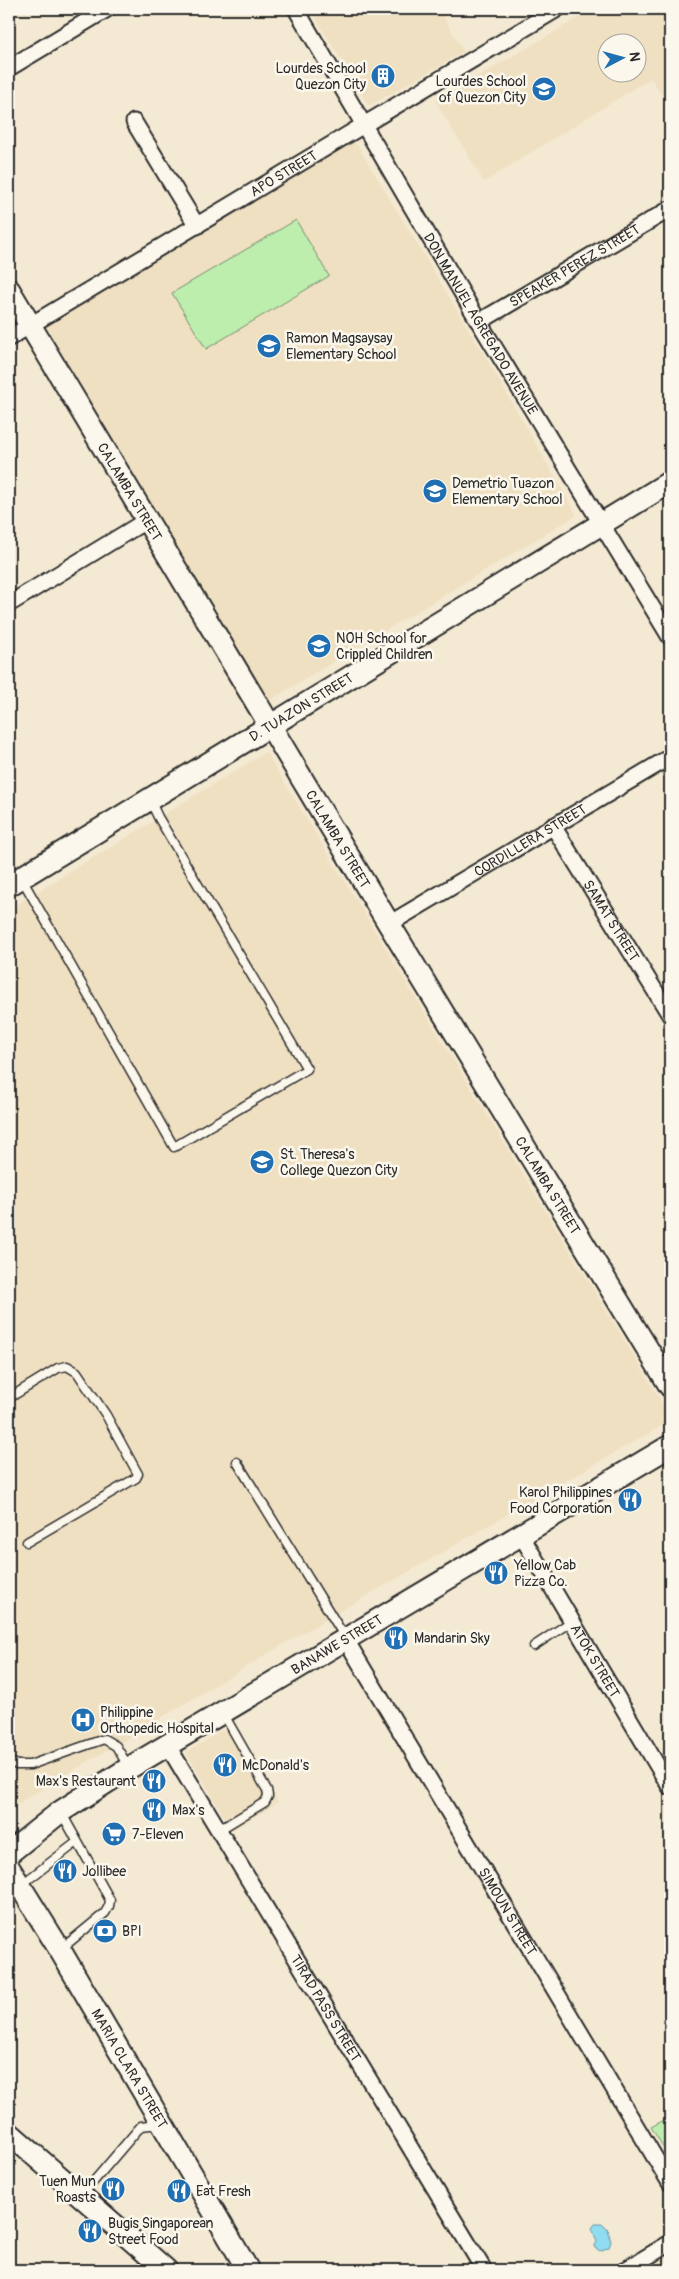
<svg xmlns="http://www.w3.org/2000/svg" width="679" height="2279" viewBox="0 0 679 2279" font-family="Pangolin,sans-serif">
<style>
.built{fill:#efe0c2;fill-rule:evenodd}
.green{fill:#bdeeae;stroke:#748c6c}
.water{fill:#90dcf1;stroke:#6895a2}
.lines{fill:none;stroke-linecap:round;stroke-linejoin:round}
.lane-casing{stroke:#2b2b2b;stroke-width:11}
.street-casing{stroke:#2b2b2b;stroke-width:19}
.secondary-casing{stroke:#2b2b2b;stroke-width:25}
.lane{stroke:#fbf7ec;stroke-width:8}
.street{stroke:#fbf7ec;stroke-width:15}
.secondary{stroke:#fbf7ec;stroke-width:21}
.labels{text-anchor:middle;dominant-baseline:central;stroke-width:5;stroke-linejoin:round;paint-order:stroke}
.poi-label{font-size:14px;fill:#2b2b2b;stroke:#fbf7ec;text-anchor:start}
.street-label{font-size:14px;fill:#2b2b2b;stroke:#fbf7ec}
</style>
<rect width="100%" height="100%" fill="#f4ead3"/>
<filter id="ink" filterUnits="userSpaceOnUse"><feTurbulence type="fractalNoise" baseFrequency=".02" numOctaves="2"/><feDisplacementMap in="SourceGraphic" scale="10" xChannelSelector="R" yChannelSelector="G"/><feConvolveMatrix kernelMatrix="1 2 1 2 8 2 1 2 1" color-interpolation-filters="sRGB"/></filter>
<g filter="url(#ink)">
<g class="built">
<path d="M310 9H439L464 52 369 106Z"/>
<path d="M594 9H670V110L651 78 484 182 435 101ZM606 42H636V72H606Z"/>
<path d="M355 141 495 373 577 515 269 701 46 326Z"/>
<path d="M266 752 670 1415V1421L306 1631 9 1809V909Z"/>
<path d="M233 1724 278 1802 232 1830 186 1752Z"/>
</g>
<g class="green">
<path d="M296 220 329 276 206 349 172 293Z"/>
<path d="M670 2117V2158L651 2127Z"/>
</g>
<path class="water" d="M595 2224H602L608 2230 611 2242 609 2247 600 2251 594 2247 597 2242 592 2228Z"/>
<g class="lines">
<defs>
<g id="lane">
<path d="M22 879 174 1147 307 1069 158 817 150 800"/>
<path d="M9 1398 58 1368 67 1366 77 1372 106 1415 138 1474 136 1478 27 1542"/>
<path d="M237 1462 346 1639"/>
<path d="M534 1646 572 1621"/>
<path d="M9 1761 17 1765H30L104 1739 116 1746 128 1766"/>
<path d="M61 1812 110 1900 109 1906 105 1913 61 1949"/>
<path d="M219 1830 265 1802 268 1796 267 1790 223 1713"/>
<path d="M21 1885 77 1842"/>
<path d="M82 2195 141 2126 159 2124"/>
</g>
<g id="street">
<path id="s1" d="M296 9 479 322 670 637"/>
<path d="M9 68 107 9"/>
<path d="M134 122 197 226"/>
<path id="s2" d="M479 322 670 209"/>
<path id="s3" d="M9 338 557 9"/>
<path d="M9 604 147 520"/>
<path id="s4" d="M553 826 670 1015"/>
<path id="s5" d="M389 924 670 757"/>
<path id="s6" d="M521 1535 670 1787"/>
<path id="s7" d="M346 1640 670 2183"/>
<path id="s8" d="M168 1746 484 2270"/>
<path d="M625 2270 670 2243"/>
</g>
<g id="secondary">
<path id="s9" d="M9 290 389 924 670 1386"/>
<path id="s10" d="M9 885 670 482"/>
<path id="s11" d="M9 1853 60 1812 129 1768 670 1446"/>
<path id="s12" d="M9 1868 60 1950 248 2270"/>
<path d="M9 2133 166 2270"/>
</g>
</defs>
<use href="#lane" class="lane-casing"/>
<use href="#street" class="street-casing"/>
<use href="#secondary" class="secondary-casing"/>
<use href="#lane" class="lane"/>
<use href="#street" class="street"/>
<use href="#secondary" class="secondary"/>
</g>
</g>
<defs>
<symbol id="building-disc" viewBox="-11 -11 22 22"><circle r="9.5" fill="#1f6fb2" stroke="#fbf7ec"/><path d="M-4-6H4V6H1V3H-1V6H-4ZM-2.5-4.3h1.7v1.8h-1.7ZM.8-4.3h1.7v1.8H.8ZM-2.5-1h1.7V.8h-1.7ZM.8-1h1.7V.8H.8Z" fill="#fff"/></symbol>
<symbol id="school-disc" viewBox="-11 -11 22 22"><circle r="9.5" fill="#1f6fb2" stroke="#fbf7ec"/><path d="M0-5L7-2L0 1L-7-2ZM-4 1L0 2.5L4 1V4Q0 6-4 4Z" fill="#fff"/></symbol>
<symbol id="restaurant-disc" viewBox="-11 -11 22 22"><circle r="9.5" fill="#1f6fb2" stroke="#fbf7ec"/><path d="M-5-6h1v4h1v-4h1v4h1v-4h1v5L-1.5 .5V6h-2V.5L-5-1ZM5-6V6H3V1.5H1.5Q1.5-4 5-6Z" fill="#fff"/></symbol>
<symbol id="hospital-disc" viewBox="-11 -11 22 22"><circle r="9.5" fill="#1f6fb2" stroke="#fbf7ec"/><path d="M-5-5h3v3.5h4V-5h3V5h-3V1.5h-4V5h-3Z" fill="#fff"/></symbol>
<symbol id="supermarket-disc" viewBox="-11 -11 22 22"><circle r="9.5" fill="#1f6fb2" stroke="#fbf7ec"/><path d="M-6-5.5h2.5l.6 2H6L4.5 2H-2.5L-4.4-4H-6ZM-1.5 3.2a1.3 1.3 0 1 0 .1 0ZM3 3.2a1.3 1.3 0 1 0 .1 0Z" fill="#fff"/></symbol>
<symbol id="bank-disc" viewBox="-11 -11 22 22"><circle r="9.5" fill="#1f6fb2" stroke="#fbf7ec"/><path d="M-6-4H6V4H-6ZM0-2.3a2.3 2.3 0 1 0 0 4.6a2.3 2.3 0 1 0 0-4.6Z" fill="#fff"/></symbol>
</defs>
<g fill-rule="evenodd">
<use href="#building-disc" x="369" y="62" width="28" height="28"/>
<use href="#school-disc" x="530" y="75" width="28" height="28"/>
<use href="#school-disc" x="255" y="332" width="28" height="28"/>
<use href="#school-disc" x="421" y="477" width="28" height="28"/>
<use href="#school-disc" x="305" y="632" width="28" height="28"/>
<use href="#school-disc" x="248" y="1148" width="28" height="28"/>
<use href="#restaurant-disc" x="616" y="1486" width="28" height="28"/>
<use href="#restaurant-disc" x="482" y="1559" width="28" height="28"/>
<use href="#restaurant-disc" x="382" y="1624" width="28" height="28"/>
<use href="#hospital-disc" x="69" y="1706" width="28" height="28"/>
<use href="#restaurant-disc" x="211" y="1751" width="28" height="28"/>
<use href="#restaurant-disc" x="140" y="1767" width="28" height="28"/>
<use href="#restaurant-disc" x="140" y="1796" width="28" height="28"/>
<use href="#supermarket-disc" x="100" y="1820" width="28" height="28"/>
<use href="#restaurant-disc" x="51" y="1857" width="28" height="28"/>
<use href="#bank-disc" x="91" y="1917" width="28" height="28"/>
<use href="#restaurant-disc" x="99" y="2175" width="28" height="28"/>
<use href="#restaurant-disc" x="165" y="2177" width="28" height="28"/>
<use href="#restaurant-disc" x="76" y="2217" width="28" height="28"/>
</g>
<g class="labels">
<g class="poi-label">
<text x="366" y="68" text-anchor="end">Lourdes School<tspan x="366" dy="16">Quezon City</tspan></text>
<text x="526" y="81" text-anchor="end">Lourdes School<tspan x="526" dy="16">of Quezon City</tspan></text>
<text x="286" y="338">Ramon Magsaysay<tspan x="286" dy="16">Elementary School</tspan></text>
<text x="452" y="483">Demetrio Tuazon<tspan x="452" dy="16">Elementary School</tspan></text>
<text x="336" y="638">NOH School for<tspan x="336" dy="16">Crippled Children</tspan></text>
<text x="280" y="1154">St. Theresa's<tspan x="280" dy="16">College Quezon City</tspan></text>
<text x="612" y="1492" text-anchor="end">Karol Philippines<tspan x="612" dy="16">Food Corporation</tspan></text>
<text x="514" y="1565">Yellow Cab<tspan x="514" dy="16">Pizza Co.</tspan></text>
<text x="414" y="1638">Mandarin Sky</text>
<text x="100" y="1712">Philippine<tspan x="100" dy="16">Orthopedic Hospital</tspan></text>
<text x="242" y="1765">McDonald's</text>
<text x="136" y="1781" text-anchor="end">Max's Restaurant</text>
<text x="172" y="1810">Max's</text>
<text x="132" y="1834">7-Eleven</text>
<text x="82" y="1871">Jollibee</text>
<text x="122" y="1931">BPI</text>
<text x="96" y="2181" text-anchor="end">Tuen Mun<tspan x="96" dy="16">Roasts</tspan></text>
<text x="196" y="2191">Eat Fresh</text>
<text x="108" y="2223">Bugis Singaporean<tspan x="108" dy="16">Street Food</tspan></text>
</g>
<g class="street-label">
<text stroke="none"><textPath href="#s3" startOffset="320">APO STREET</textPath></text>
<text stroke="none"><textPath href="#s2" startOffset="111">SPEAKER PEREZ STREET</textPath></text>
<text stroke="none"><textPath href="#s1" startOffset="365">DON MANUEL AGREGADO AVENUE</textPath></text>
<text stroke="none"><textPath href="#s9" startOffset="235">CALAMBA STREET</textPath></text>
<text stroke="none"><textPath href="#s10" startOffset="342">D. TUAZON STREET</textPath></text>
<text stroke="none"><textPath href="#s9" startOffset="640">CALAMBA STREET</textPath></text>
<text stroke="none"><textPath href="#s5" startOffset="164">CORDILLERA STREET</textPath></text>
<text stroke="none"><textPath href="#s4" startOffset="111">SAMAT STREET</textPath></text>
<text stroke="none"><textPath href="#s9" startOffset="1045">CALAMBA STREET</textPath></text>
<text stroke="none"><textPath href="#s11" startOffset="389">BANAWE STREET</textPath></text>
<text stroke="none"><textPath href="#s6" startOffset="146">ATOK STREET</textPath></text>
<text stroke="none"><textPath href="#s7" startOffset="316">SIMOUN STREET</textPath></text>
<text stroke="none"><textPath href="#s8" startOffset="306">TIRAD PASS STREET</textPath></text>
<text stroke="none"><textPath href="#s12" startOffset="234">MARIA CLARA STREET</textPath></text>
</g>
</g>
<rect width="679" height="2279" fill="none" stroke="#fbf7ec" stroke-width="30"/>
<rect x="15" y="15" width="649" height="2249" fill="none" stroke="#2b2b2b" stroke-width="2" filter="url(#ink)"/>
<g transform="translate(622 58) rotate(84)"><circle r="24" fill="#fbf7ec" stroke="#a8a59f"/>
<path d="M0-4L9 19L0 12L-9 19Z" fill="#1f6fb2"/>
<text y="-8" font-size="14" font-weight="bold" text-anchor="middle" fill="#2b2b2b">N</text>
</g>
</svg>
